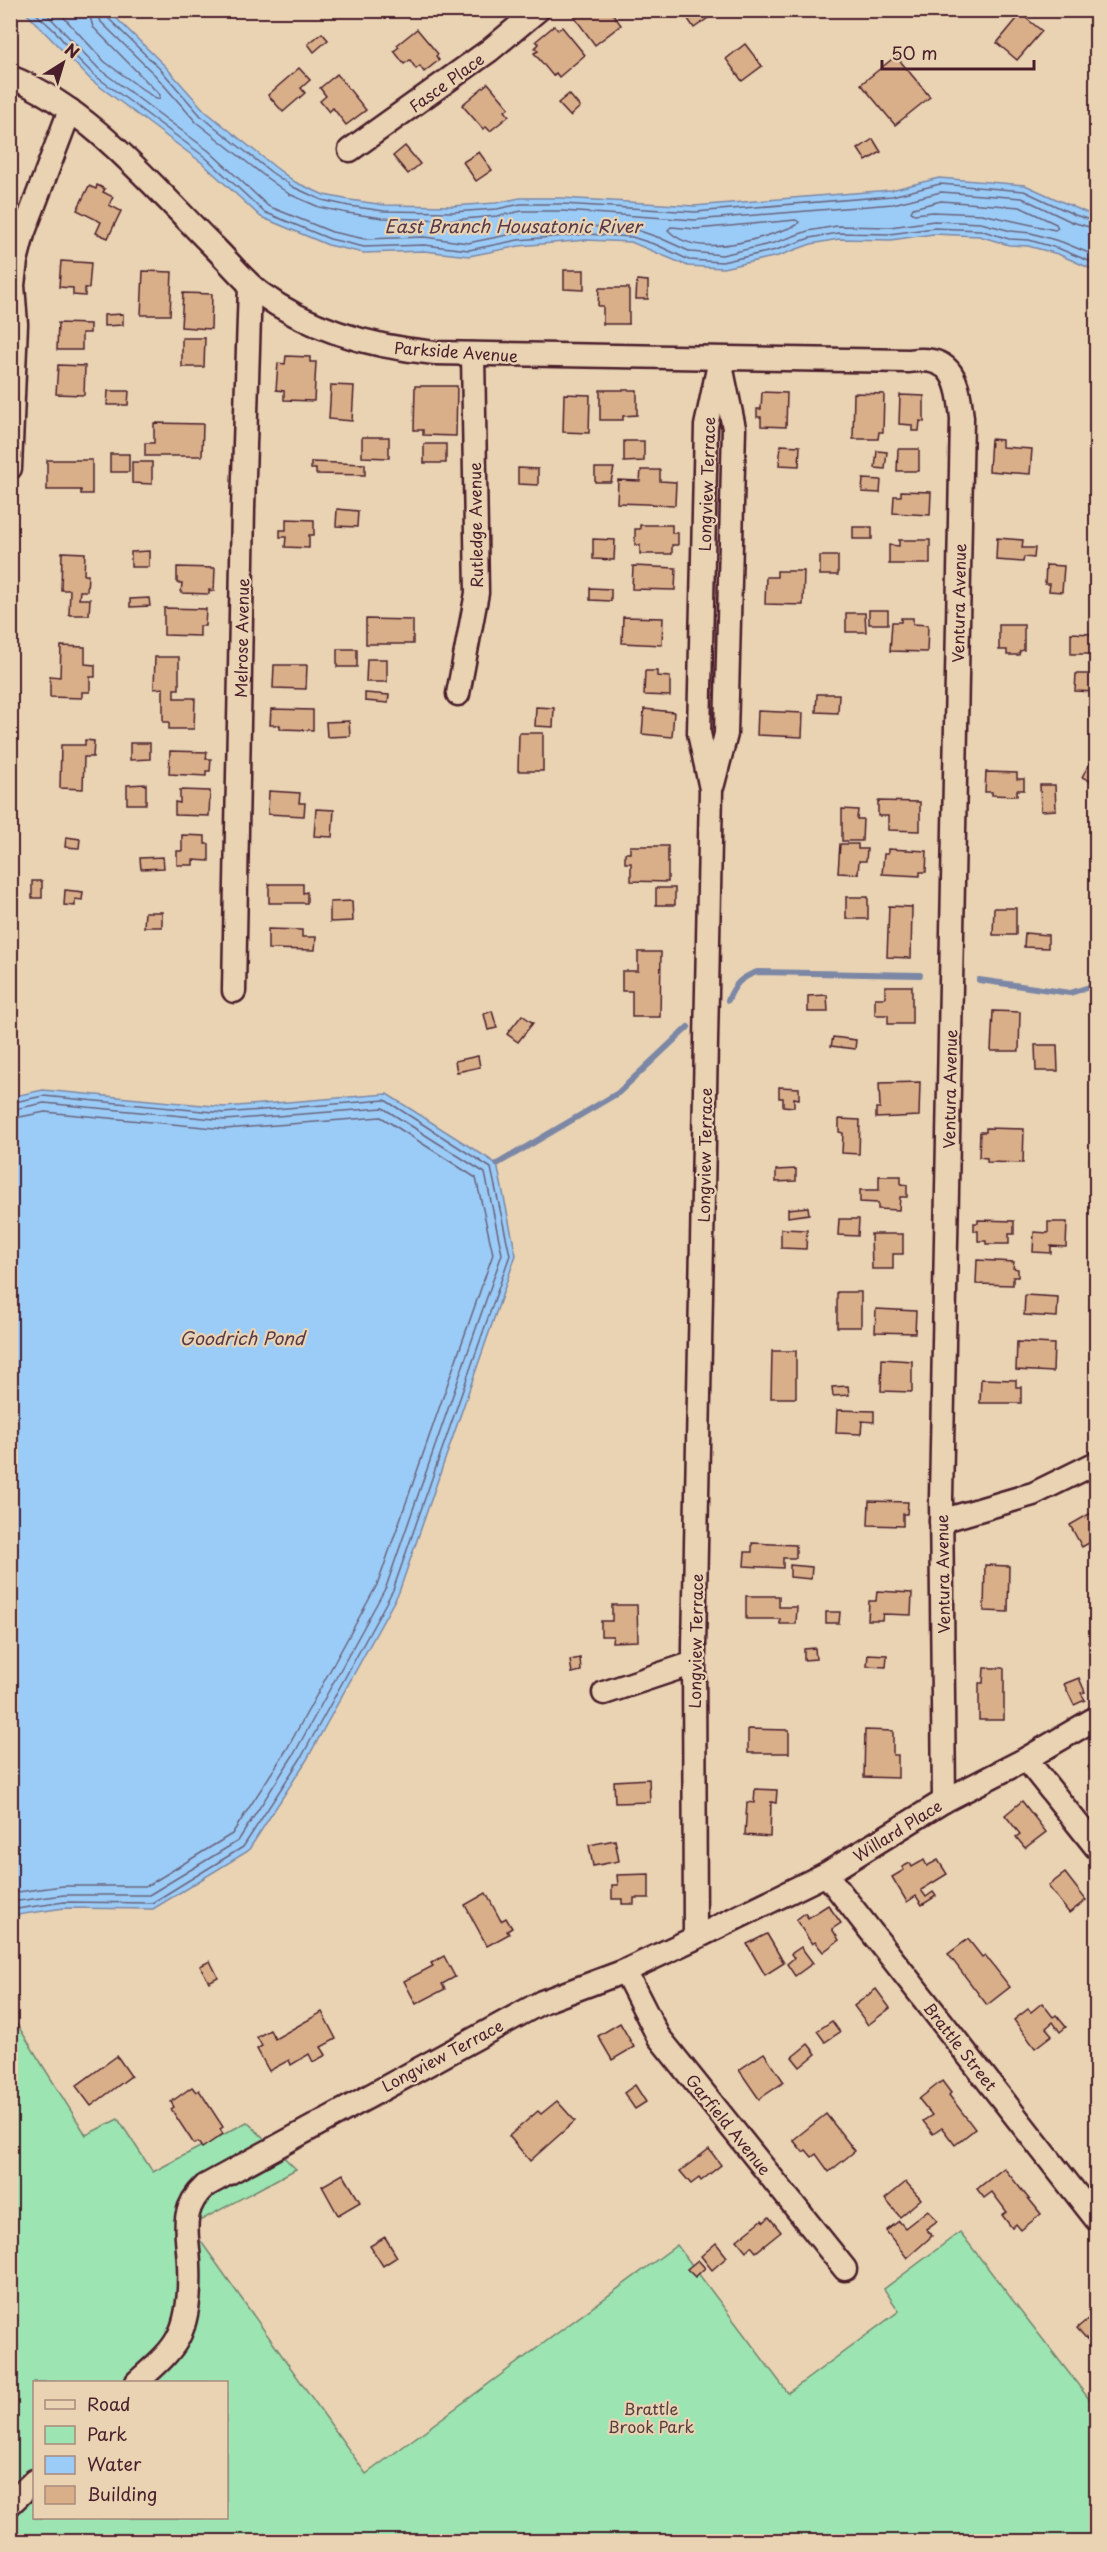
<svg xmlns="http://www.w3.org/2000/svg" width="1107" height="2552" viewBox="0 0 1107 2552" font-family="'Playpen Sans',sans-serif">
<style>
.green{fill:#9ce4b1;stroke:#73826e;stroke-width:1.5;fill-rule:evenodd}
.water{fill:#9bccf7;stroke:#7b87a5;stroke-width:1.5}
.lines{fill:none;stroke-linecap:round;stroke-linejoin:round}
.shore{stroke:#6a647d;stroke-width:1.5}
.stream{stroke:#7b87a5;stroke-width:6}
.building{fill:#d9af8a;stroke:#4a1f2b;stroke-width:1.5}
.street-casing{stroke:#4a1f2b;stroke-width:27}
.street{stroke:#e9d3b3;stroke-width:22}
.labels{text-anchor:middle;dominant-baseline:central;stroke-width:4.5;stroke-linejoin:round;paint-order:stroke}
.street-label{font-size:16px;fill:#4a1f2b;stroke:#e9d3b3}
.park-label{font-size:16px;fill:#563d3f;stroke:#e9d3b3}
.water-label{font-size:18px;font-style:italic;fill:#56394a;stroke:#e9d3b3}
</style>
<rect width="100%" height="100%" fill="#e9d3b3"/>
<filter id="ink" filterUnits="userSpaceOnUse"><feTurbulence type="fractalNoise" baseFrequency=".0167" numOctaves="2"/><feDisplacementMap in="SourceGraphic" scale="12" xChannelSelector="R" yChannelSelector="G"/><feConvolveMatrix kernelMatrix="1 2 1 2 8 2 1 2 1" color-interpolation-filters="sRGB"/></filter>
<g filter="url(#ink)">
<path class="green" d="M10 2013 86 2135 118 2119 153 2172 247 2122 296 2169 190 2226 366 2474 677 2245 788 2393 899 2311 884 2289 960 2232 1096 2408V2541H11ZM34 2382H226V2518H34Z"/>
<g class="water">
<path d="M24 11H109L165 66 205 111 275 167 295 182 324 195 350 200 385 205 452 206 496 203 520 198H562L694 206 891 190 939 178 1025 185 1096 217V271L1058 254 1028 246 1009 245 979 236 933 234 891 240 839 239 811 244 778 256 723 268 688 266 631 242 586 240 519 246 469 256 424 251 364 253 328 245 261 217 201 162 91 80Z"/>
<path d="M43 1090 224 1107 387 1094 497 1164 516 1255 399 1592 306 1761 248 1851 153 1909 64 1908 11 1916 10 1097Z"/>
</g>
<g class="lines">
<g class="shore">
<path d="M32 10 56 32 74 55 94 75 205 157 264 212 330 239 364 247 424 245 469 250 518 240 587 234 632 237 657 245 689 260 722 262 776 250 810 238 838 233 890 234 934 228 980 230 1009 239 1029 240 1060 249 1096 264"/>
<path d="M43 10 99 69 209 151 268 206 332 232 365 239 424 237 468 243 517 233 587 226 634 229 660 238 691 252 722 255 774 243 808 231 837 226 890 227 934 221 981 223 1011 231 1031 233 1062 242 1096 256"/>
<path d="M57 10 105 62 156 99H159L160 95 93 27 88 10"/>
<path d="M97 10 101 22 155 75 196 122 267 178 289 194 319 207 347 213 383 218 452 220 497 216 522 211H562L695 220 893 204 941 192 1022 198 1072 222 1096 229"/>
<path d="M105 10 107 17 161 70 201 116 271 172 293 187 322 200 349 206 384 211 452 212 497 209 521 204H562L695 212 892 196 940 184 1024 191 1075 215 1096 222"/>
<path d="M941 201 1020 207 1056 224 1058 228 1055 230 982 214 933 212 914 214 911 212 913 208Z"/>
<path d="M796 220 799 222 797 225C764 238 697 261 668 230L671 227 696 229Z"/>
<path d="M10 1103 43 1096 224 1113 385 1100 491 1168 510 1255 393 1590 301 1758 243 1847 152 1903 64 1902 10 1910"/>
<path d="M10 1110 44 1103 225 1120 383 1108 485 1173 502 1254 386 1587 294 1754 238 1841 149 1895H64L10 1902"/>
<path d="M10 1119 45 1112 225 1129 381 1117 476 1178 493 1254 378 1583 287 1749 232 1834 147 1886H63L10 1893"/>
</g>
<g class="stream">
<path d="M979 980 1070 993 1096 985"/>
<path d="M728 1000C735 984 740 978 757 972L920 975"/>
<path d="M497 1164 618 1093 688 1027"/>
</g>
</g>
<g class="building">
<path d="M577 10H610L621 25 595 45 572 14Z"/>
<path d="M682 10H703L708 18 694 28Z"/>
<path d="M1021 14 1042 31 1017 60 997 43Z"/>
<path d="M554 26 558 30 562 27 585 55 559 77 556 73 553 76 534 53 538 51 535 48 539 44 536 41Z"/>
<path d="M417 29 438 54 436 56 439 60 424 72 420 66 416 69 410 60 404 64 394 51 399 47 397 45Z"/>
<path d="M322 33 328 40 314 52 308 44Z"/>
<path d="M745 44 762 66 742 81 726 59Z"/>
<path d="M896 56 930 97 895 125 861 84Z"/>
<path d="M299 68 310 80 301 88 305 93 283 112 268 95Z"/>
<path d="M337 74 366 110 346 125 333 108 329 112 320 101 326 96 320 88Z"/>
<path d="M488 83 509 108 505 111 509 116 490 131 486 127 483 129 462 105Z"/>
<path d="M569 94 580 107 570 116 558 103Z"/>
<path d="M873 139 881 152 866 161 858 149Z"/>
<path d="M405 146 420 164 408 174 393 156Z"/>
<path d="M479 152 492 170 476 181 463 162Z"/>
<path d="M97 185 105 189 103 192 113 197 109 205 121 211 108 238 96 233 101 222 77 210 89 186 96 189Z"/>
<path d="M61 261 91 263 89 288H85V296L73 295V288L59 287Z"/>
<path d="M564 270H584V290L564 289Z"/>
<path d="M143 271 172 272 170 315H141Z"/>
<path d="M637 280 648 281V299H636Z"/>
<path d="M599 288H629V324H603V306H598Z"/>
<path d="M183 293 212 294 211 329 181 327Z"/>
<path d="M123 314V325L104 326V315Z"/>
<path d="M58 323 90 324V333H82V350H57Z"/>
<path d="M182 338H205L204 367H182Z"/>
<path d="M286 356 310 357V362H316L314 401 284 400V391L276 390 278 363 285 364Z"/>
<path d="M58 365 85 366 84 395 56 394Z"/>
<path d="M331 385 354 386 352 421 329 419Z"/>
<path d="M415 386H457L456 436 423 435V430H414Z"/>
<path d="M600 390H637V415L623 416V420H600Z"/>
<path d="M108 391H129L128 405H107Z"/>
<path d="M762 392 787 393 786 427 761 426V417H757V409H761Z"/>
<path d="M854 393 884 394 883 432H879L878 439H853Z"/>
<path d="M564 394 590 395 589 433 563 432Z"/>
<path d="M900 395 924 396V422L920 421 919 431H912V425L899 424Z"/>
<path d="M154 423 203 424 202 456H145V443H154Z"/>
<path d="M362 437H389V458L362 457Z"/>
<path d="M991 439 1002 440V447L1032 449 1030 474 989 471Z"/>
<path d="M624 441H644V461L624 462Z"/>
<rect x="424" y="444" width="22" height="19"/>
<path d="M781 445 800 446 799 466 779 465Z"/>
<path d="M898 449H919V471H897Z"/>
<path d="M877 451 887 452 885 469 875 468Z"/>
<rect x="110" y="454" width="19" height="18"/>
<path d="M47 460H92V494H81V490H47Z"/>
<path d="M132 462H152V484L132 483Z"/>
<path d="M311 462 365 464V475L316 474V469H311Z"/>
<path d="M518 468 538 469V485L518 484Z"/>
<path d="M595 468H614L611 482H595Z"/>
<path d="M641 470H660V481L676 482 675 505 617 503 618 480 640 481Z"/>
<path d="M863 479 881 480 880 493 862 492Z"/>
<path d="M901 491 931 492 930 515 893 513 894 496H901Z"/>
<path d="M337 509 358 511 357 527 336 526Z"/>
<path d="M286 519 314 520V535H309V548L285 547 286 537H280V530H286Z"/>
<path d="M640 525H672V533H678V545H672V554H640V545H635V529H640Z"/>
<rect x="853" y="527" width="19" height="12"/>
<path d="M997 538 1023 540 1022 548H1035L1034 558 1024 557 1023 562 996 560Z"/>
<path d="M593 539 615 540 614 560 593 559Z"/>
<path d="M899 540H930V564H889V545L899 546Z"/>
<path d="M149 551V567H131V552Z"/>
<path d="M62 552 85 553 84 575H88L87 591H80L79 599H90L89 615H69L70 590H61Z"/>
<rect x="820" y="556" width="18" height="19"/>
<path d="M1046 565 1064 566 1062 592 1049 591 1050 584H1045Z"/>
<path d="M633 566 676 568 675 590 632 589Z"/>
<path d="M177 567 215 568 214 591 209 590V594L181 593 182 583H177Z"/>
<path d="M777 571H804L803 605 765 604 766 577H777Z"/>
<path d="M590 588 611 589V601L590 600Z"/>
<path d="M149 598 150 606 130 607V599Z"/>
<path d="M164 608 206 609 205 626H200V636L164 635Z"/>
<rect x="869" y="610" width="19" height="14"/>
<path d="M846 613H865L866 632H846Z"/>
<path d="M623 617 663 618 662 645 622 643Z"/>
<path d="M901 618H913V624L928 625 927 652 890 651 892 622H901Z"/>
<path d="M366 619 413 620V644H366Z"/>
<path d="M999 625H1024V650L1020 651 1019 655H1007V650H999Z"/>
<path d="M1071 633 1092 634 1091 654H1071Z"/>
<path d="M61 646 85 647V664L95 665V677H90V692H82V698L50 697V676L60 677Z"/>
<rect x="337" y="649" width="20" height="18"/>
<path d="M155 657H179V689H174V698H195L194 729H169V722H163V688L154 689Z"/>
<path d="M367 659H387V682H366Z"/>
<path d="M274 665H307L306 689 273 688Z"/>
<path d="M645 671H657V676L670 677V696L644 695Z"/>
<path d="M1076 674H1096V692L1075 691Z"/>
<path d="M365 693 389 695 388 703 365 701Z"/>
<path d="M817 694H839L838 713 816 712Z"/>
<path d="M536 707 554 708 553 727 535 726Z"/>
<path d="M271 709 313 710V730L280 729V725H270Z"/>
<path d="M644 709 674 712 672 737 642 734Z"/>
<path d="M758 711 803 713 802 737 757 735Z"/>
<path d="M349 721 350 736 327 737 326 722Z"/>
<path d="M519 733H543V771H518Z"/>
<path d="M85 740 94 741 93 757H84L83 789 60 788 61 745H85Z"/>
<path d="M130 743H150V759L130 760Z"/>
<path d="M170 751 207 752 206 759H211L210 771H206V776L169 774Z"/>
<path d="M1090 763 1096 767V784L1082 777Z"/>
<path d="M986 772 1017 773V779H1024V790H1017V796L992 795V792H985Z"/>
<path d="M146 784V804H127V785Z"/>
<path d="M1040 785H1055L1056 810 1041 811Z"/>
<path d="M180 790 210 791 209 816 175 815V802L180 803Z"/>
<path d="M269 791 300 793 299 803H305L304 816 268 814Z"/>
<path d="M878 801 920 802V831L888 830V816H878Z"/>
<path d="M316 809 334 810 332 837 314 836Z"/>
<path d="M842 809 858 810 857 819H863L862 841H842Z"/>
<path d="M182 835 205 836V844H209V861L193 860V865H177V851H182Z"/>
<path d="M66 837 80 839 79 848 65 847Z"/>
<path d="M840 844H858V849H867L866 861H859L858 874 838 873Z"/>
<path d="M630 846H668V882L631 881V863H625V853H630Z"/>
<path d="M888 849 927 851 926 872H920V876L882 874 884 854H888Z"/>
<path d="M163 857 164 868 141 869 140 858Z"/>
<rect x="32" y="881" width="10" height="17"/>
<path d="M269 884H303V893L307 892V903H269Z"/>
<rect x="656" y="888" width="19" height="17"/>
<path d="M65 890 83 892 82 900 75 899V906L64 905Z"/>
<rect x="846" y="897" width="22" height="22"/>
<path d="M352 901 353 921 330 922V902Z"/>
<path d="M889 906 912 907 911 958 887 957Z"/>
<path d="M994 908H1016V935H993Z"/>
<path d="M145 912H162V927H144Z"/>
<path d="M268 929 302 930V937H316L315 950 268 949Z"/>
<path d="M1025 933 1048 935V948L1024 947Z"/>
<path d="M638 952H661L660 1017H632V991H622V971H638Z"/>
<path d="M885 986H912V1024H888V1015H875V998H885Z"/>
<path d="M827 995 828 1012H808V996Z"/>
<path d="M492 1011 497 1028 488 1030 484 1014Z"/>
<path d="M993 1011 1020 1012 1019 1051H991Z"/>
<path d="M522 1015 533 1023 518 1042 507 1034Z"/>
<path d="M833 1037 856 1040 855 1049 831 1046Z"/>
<path d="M1035 1045H1057L1058 1071H1036Z"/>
<path d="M478 1056 480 1067 457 1072 455 1061Z"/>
<path d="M920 1082 919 1116 876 1118V1108H880L879 1083Z"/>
<path d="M779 1087 799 1088V1099L794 1098V1107L783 1106V1098H779Z"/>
<path d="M839 1119 860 1120 859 1154 842 1153 843 1133 839 1132Z"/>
<path d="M986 1128 1024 1129 1023 1163 987 1162V1158L979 1157 980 1132H986Z"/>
<path d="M796 1169V1181L776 1182V1170Z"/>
<path d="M879 1176H901V1184L907 1185V1197H900L899 1210 878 1209V1203L860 1202V1190H879Z"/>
<path d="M808 1207 809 1214 788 1217V1209Z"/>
<path d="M839 1219H859L858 1236 838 1235Z"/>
<path d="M978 1220 1014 1221V1234H1009V1244H986V1241H978V1231H974V1223H978Z"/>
<path d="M1048 1222H1067L1066 1247 1051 1246V1253L1033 1252 1034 1232 1048 1233Z"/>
<path d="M781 1229 807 1230 806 1249 781 1248Z"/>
<path d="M871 1234H903V1254H893V1269H872Z"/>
<path d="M977 1260 1014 1262 1013 1268 1018 1269V1277H1013V1285L976 1284Z"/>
<rect x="837" y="1292" width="24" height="35"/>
<path d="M1025 1295 1058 1297 1057 1317 1024 1315Z"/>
<path d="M876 1309 916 1311 915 1333 875 1332Z"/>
<path d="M1017 1342 1054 1344 1053 1372 1016 1370Z"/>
<path d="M772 1351H796V1398H771Z"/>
<path d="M882 1359 912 1361V1392L881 1391Z"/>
<path d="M981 1379 1016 1380V1387H1021V1403H980Z"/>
<path d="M848 1386 849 1395 833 1396 832 1387Z"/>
<path d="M837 1410 874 1411V1422L862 1421 861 1434 836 1433Z"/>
<path d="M869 1501 908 1502 907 1514H903V1526L868 1525Z"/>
<path d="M1096 1510V1539L1082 1547 1070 1525Z"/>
<path d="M752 1543 796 1545V1558H783V1568L744 1566 745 1552H752Z"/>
<path d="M790 1565 812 1567 811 1579 790 1577Z"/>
<path d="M985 1565 1009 1566 1008 1612 984 1611Z"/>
<path d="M877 1591 912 1593 911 1615 883 1614 882 1620H868L869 1601H876Z"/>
<path d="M746 1596H779V1607H797L796 1624H780V1619H746Z"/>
<path d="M612 1605H637L638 1641 612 1642 613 1636H601V1621H612Z"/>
<path d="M826 1612H840L839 1623H826Z"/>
<path d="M1096 1638V1658L1088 1642Z"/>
<path d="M815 1648 816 1659 804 1660V1649Z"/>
<path d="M868 1654 887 1655 886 1667 867 1666Z"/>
<path d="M580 1658 581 1671 572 1673 570 1660Z"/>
<path d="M984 1668H1004V1720H979V1683H983Z"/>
<path d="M1079 1678 1085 1692 1081 1693 1085 1700 1074 1705 1064 1684Z"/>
<path d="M748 1729 789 1730V1753H748Z"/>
<path d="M865 1730 893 1731V1755H898V1778L864 1777Z"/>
<path d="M1096 1760V1778L1088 1767Z"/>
<path d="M649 1779 650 1802 615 1803 614 1781Z"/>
<path d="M755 1789 777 1790 776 1803 771 1802 770 1837 745 1835 747 1802 754 1803Z"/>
<path d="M1022 1801 1046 1832 1025 1848 1016 1837 1020 1834 1005 1815Z"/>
<path d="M615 1840 619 1861 593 1866 589 1845Z"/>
<path d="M924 1860 927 1866 938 1860 947 1874 921 1890 926 1897 933 1892 936 1896 922 1905 916 1896 907 1902 892 1877 904 1870 902 1867 910 1863 912 1867Z"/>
<path d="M1065 1873 1086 1900 1069 1913 1048 1886Z"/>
<path d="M649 1874V1898H634V1904H622V1899H612V1885H618L617 1875Z"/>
<path d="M486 1893 501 1921 506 1918 512 1928 507 1931 509 1934 487 1946 465 1905Z"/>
<path d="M828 1905 841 1923 832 1929 839 1940 823 1952 815 1942 812 1944 796 1920 805 1913 808 1918Z"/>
<path d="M767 1934 784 1963 765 1975 747 1944Z"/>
<path d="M968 1939 982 1957 985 1955 1010 1987 987 2005 948 1954Z"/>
<path d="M801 1947 813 1963 795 1976 787 1964 794 1958 791 1954Z"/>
<path d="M444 1956 455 1977 442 1984 445 1989 416 2004 404 1981 433 1966 431 1963Z"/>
<path d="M210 1961 218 1977 209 1982 200 1966Z"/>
<path d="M876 1989 890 2008 868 2025 854 2006Z"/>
<path d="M1042 2003 1053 2017 1056 2015 1066 2027 1060 2032 1053 2022 1046 2028 1052 2035 1035 2048 1014 2020 1028 2009 1031 2012Z"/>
<path d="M322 2012 336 2039 321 2047 326 2055 313 2062 309 2054 291 2065 289 2060 269 2071 257 2049 262 2046 257 2037 270 2030 275 2039Z"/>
<path d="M832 2021 840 2032 825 2042 817 2031Z"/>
<path d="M620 2023 634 2047 612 2060 598 2036Z"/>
<path d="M808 2044 816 2054 800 2067 792 2057Z"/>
<path d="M764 2053 784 2082 759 2099 739 2070Z"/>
<path d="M117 2056 131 2076 91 2106 76 2086Z"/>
<path d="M942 2081 951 2093 949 2095 975 2129 955 2145 942 2128 933 2134 923 2121 932 2115 919 2099Z"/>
<path d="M635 2085 646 2102 635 2109 624 2093Z"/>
<path d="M192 2087 196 2092 199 2090 223 2127 220 2129 223 2134 202 2148 198 2142 194 2144 171 2109 174 2107 171 2102Z"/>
<path d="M557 2101 575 2121 530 2161 509 2136 538 2111 541 2114Z"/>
<path d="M826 2114 855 2151 829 2172 816 2154 812 2157 806 2150 803 2152 793 2140Z"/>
<path d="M709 2149 721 2165 701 2181 699 2178 691 2184 680 2171Z"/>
<path d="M1004 2168 1041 2214 1021 2230 1016 2224 1012 2228 1002 2215 1007 2212 992 2192 984 2198 977 2189Z"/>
<path d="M343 2174 360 2202 338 2215 322 2186Z"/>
<path d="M906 2182 921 2199 900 2217 885 2199Z"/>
<path d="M928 2210 937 2221 926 2229 932 2236 907 2258 886 2231 899 2221 905 2228Z"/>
<path d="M769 2217 781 2232 756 2252 751 2246 746 2251 737 2240 762 2220 764 2222Z"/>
<path d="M385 2237 397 2257 383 2266 370 2246Z"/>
<path d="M716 2243 727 2257 712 2270 701 2256Z"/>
<path d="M698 2260 705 2268 695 2277 687 2269Z"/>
<path d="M1096 2312V2343L1093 2346 1077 2328Z"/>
</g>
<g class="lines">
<defs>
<g id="street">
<path d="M10 77C89 107 156 190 215 248 230 263 243 280 260 293 310 330 373 347 435 353L909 361C954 354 958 382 962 418L941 1498 944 1801"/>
<path d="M350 150 490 50 538 10"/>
<path d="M10 468 16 324 13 285 16 261 23 234 70 110"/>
<path d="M458 694 477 593 473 354"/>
<path d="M713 784 726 734 734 428 722 370"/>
<path d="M234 991 243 508 250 285"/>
<path d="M941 1521 1033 1494 1096 1463"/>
<path d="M604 1693 694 1663"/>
<path d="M1026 1759 1096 1847"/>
<path d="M826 1874 1096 2219"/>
<path d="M695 1938 826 1874 944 1801 1026 1759 1096 1718"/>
<path d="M625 1971 658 2036 845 2269"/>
<path d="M137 2382C151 2369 169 2355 178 2338 189 2317 190 2287 189 2264 188 2234 178 2211 205 2186L542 2002 625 1971 695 1938 694 1647 711 789 699 733 706 426 720 359"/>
<path d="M10 2504 34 2481"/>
</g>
</defs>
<use href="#street" class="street-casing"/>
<use href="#street" class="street"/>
</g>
</g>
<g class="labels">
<g class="street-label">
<text transform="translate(446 82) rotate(-36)">Fasce Place</text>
<text transform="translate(456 351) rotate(4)">Parkside Avenue</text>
<text transform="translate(706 484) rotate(-88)">Longview Terrace</text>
<text transform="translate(475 525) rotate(-91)">Rutledge Avenue</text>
<text transform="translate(958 603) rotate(-89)">Ventura Avenue</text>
<text transform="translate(241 638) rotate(-89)">Melrose Avenue</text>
<text transform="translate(949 1089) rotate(-89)">Ventura Avenue</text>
<text transform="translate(704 1155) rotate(-89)">Longview Terrace</text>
<text transform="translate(942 1574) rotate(-91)">Ventura Avenue</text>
<text transform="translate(695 1641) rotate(-89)">Longview Terrace</text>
<text transform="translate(897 1830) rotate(-32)">Willard Place</text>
<text transform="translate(961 2046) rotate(52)">Brattle Street</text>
<text transform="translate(442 2055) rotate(-28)">Longview Terrace</text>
<text transform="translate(729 2124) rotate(51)">Garfield Avenue</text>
</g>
<g class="park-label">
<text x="651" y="2408">Brattle<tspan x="651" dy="18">Brook Park</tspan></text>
</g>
<g class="water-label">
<text x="513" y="225">East Branch Housatonic River</text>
<text x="242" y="1337">Goodrich Pond</text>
</g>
</g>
<rect width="1107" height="2552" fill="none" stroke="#e9d3b3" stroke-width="36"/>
<rect x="18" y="18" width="1071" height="2516" fill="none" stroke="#4a1f2b" stroke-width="2" filter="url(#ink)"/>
<rect x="33" y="2381" width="195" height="138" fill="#e9d3b3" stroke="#a98b7d" stroke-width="1.5"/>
<rect x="45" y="2400" width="30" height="9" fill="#e9d3b3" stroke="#a98b7d" stroke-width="1.5"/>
<text x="87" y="2411" font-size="18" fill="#4a1f2b">Road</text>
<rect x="45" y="2426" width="30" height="18" fill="#9ce4b1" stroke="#a98b7d" stroke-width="1.5"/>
<text x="87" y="2441" font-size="18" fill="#4a1f2b">Park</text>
<rect x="45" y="2456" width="30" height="18" fill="#9bccf7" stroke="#a98b7d" stroke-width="1.5"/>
<text x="87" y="2471" font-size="18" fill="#4a1f2b">Water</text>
<rect x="45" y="2486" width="30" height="18" fill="#d9af8a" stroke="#a98b7d" stroke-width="1.5"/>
<text x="87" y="2501" font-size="18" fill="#4a1f2b">Building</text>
<g transform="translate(63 63) rotate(37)" stroke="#e9d3b3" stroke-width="4.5" paint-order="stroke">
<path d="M0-4.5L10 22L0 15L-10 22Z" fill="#4a1f2b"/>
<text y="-9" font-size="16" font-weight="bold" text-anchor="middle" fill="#4a1f2b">N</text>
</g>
<path d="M882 60v9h152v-9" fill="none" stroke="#4a1f2b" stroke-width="3"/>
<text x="891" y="60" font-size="18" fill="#4a1f2b" stroke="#e9d3b3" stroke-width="4.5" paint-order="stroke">50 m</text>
</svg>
